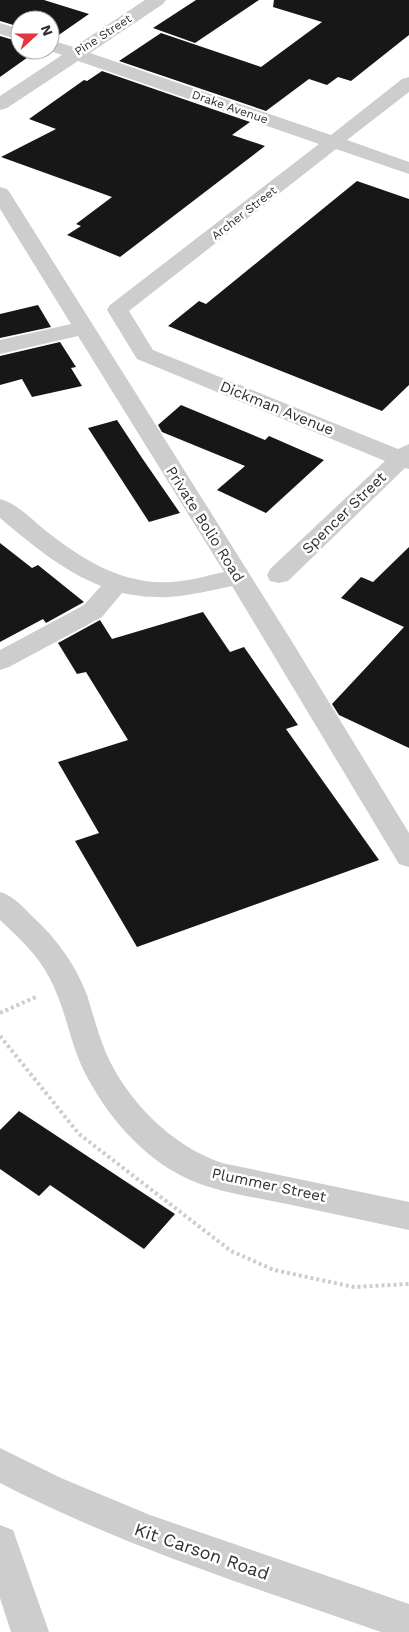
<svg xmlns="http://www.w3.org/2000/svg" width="409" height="1632" viewBox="0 0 409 1632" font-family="'Work Sans',sans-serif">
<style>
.building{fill:#171717}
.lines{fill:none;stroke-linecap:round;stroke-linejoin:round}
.path{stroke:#cdcdcd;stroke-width:4;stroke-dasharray:3 3;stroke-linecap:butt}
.minor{fill:#cdcdcd;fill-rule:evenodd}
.labels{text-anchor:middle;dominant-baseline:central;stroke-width:5;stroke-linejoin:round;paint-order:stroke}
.far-street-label{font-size:12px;fill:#303030;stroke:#fff}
.street-label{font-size:15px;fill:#303030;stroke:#fff}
.near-street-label{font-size:18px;fill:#303030;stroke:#fff}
</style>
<rect width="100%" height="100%" fill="#fff"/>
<g class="building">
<path d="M0 0H44L89 14 53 39 50 38V20H20V27L0 21Z"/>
<path d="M196 0H259L195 43 153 28Z"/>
<path d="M274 0H409V35L351 81 338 77 327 85 309 79 266 111 119 61 161 33 261 67 322 22 273 7Z"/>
<path d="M0 36 20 42V50H38L0 77Z"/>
<path d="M102 71 250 122 232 135 265 146 120 257 67 235 81 226 76 224 112 197 1 157 56 129 29 119 84 80 87 81Z"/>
<path d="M357 181 409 199V385L382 411 168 326 199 301 206 304Z"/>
<path d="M38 305 51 327 0 338V314Z"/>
<path d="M60 342 76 367 71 368 82 386 32 397 22 379 0 385V356Z"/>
<path d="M181 405 265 440 269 436 324 460 266 513 217 490 245 466 162 432 158 425Z"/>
<path d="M117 420 142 458 180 513 149 522 88 428Z"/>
<path d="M0 543 32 568 38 565 84 602 46 623 43 619 0 642Z"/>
<path d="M409 547V748L339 715 332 704 404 627 341 598 361 577 373 582Z"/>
<path d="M203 612 230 652 244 647 298 725 286 729 379 860 137 947 75 841 99 833 58 762 128 740 86 672 77 674 58 643 100 620 112 639Z"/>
<path d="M19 1111 175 1214 144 1249 50 1185 39 1196 0 1169V1130Z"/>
</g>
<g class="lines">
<g class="path">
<path d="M0 1013 38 996"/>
<path d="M0 1036 79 1134 231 1251 274 1270 354 1287 409 1284"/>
</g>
<g class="minor">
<path d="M145 0H166L163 4 90 53 331 135 402 79 409 77V92L347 140 409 162V174L336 149 129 311 153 350 398 449 409 444V469L405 468 288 581 279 583 270 581 267 575 270 569 385 461 137 359 107 310 110 305 319 144 78 61 7 108 0 110V96L62 55 47 50H50V40L74 47Z"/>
<path d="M0 23 20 29V40L0 34Z"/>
<path d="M0 187 7 189 10 193 291 640 409 833V867L399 864 232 586C189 595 167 602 122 593L102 617 9 667 0 670V650L84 605 101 586C63 571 31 544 0 518V499C17 503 32 520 46 531 83 560 123 585 171 582 189 581 206 576 224 572L78 336 0 354V340L71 324 0 209Z"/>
<path d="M0 892C14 896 23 907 33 917 57 939 75 964 87 995 93 1014 98 1034 106 1053 127 1101 172 1146 222 1163L409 1202V1230C368 1221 328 1213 287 1204 254 1197 219 1193 188 1179 142 1158 105 1114 83 1069 69 1039 65 1006 49 977 38 955 18 937 0 920Z"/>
<path d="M0 1448 61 1478 150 1515 409 1604V1632H381C252 1587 122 1546 0 1483Z"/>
<path d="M0 1525 13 1530 49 1632H11L0 1598Z"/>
</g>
</g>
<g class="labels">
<g class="far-street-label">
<text transform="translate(103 35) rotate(-33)">Pine Street</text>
<text transform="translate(230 107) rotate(19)">Drake Avenue</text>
<text transform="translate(244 213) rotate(-38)">Archer Street</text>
</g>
<g class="street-label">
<text transform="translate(277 408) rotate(22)">Dickman Avenue</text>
<text transform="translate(344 513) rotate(-44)">Spencer Street</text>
<text transform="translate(205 524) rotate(58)">Private Bolio Road</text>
<text transform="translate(269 1185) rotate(12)">Plummer Street</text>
</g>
<g class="near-street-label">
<text transform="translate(202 1551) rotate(19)">Kit Carson Road</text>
</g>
</g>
<g transform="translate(35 35) rotate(69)"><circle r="24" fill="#ffffff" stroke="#acacac"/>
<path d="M0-4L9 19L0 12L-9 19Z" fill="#e3363d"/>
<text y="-8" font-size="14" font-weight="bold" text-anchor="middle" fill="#303030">N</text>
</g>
</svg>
